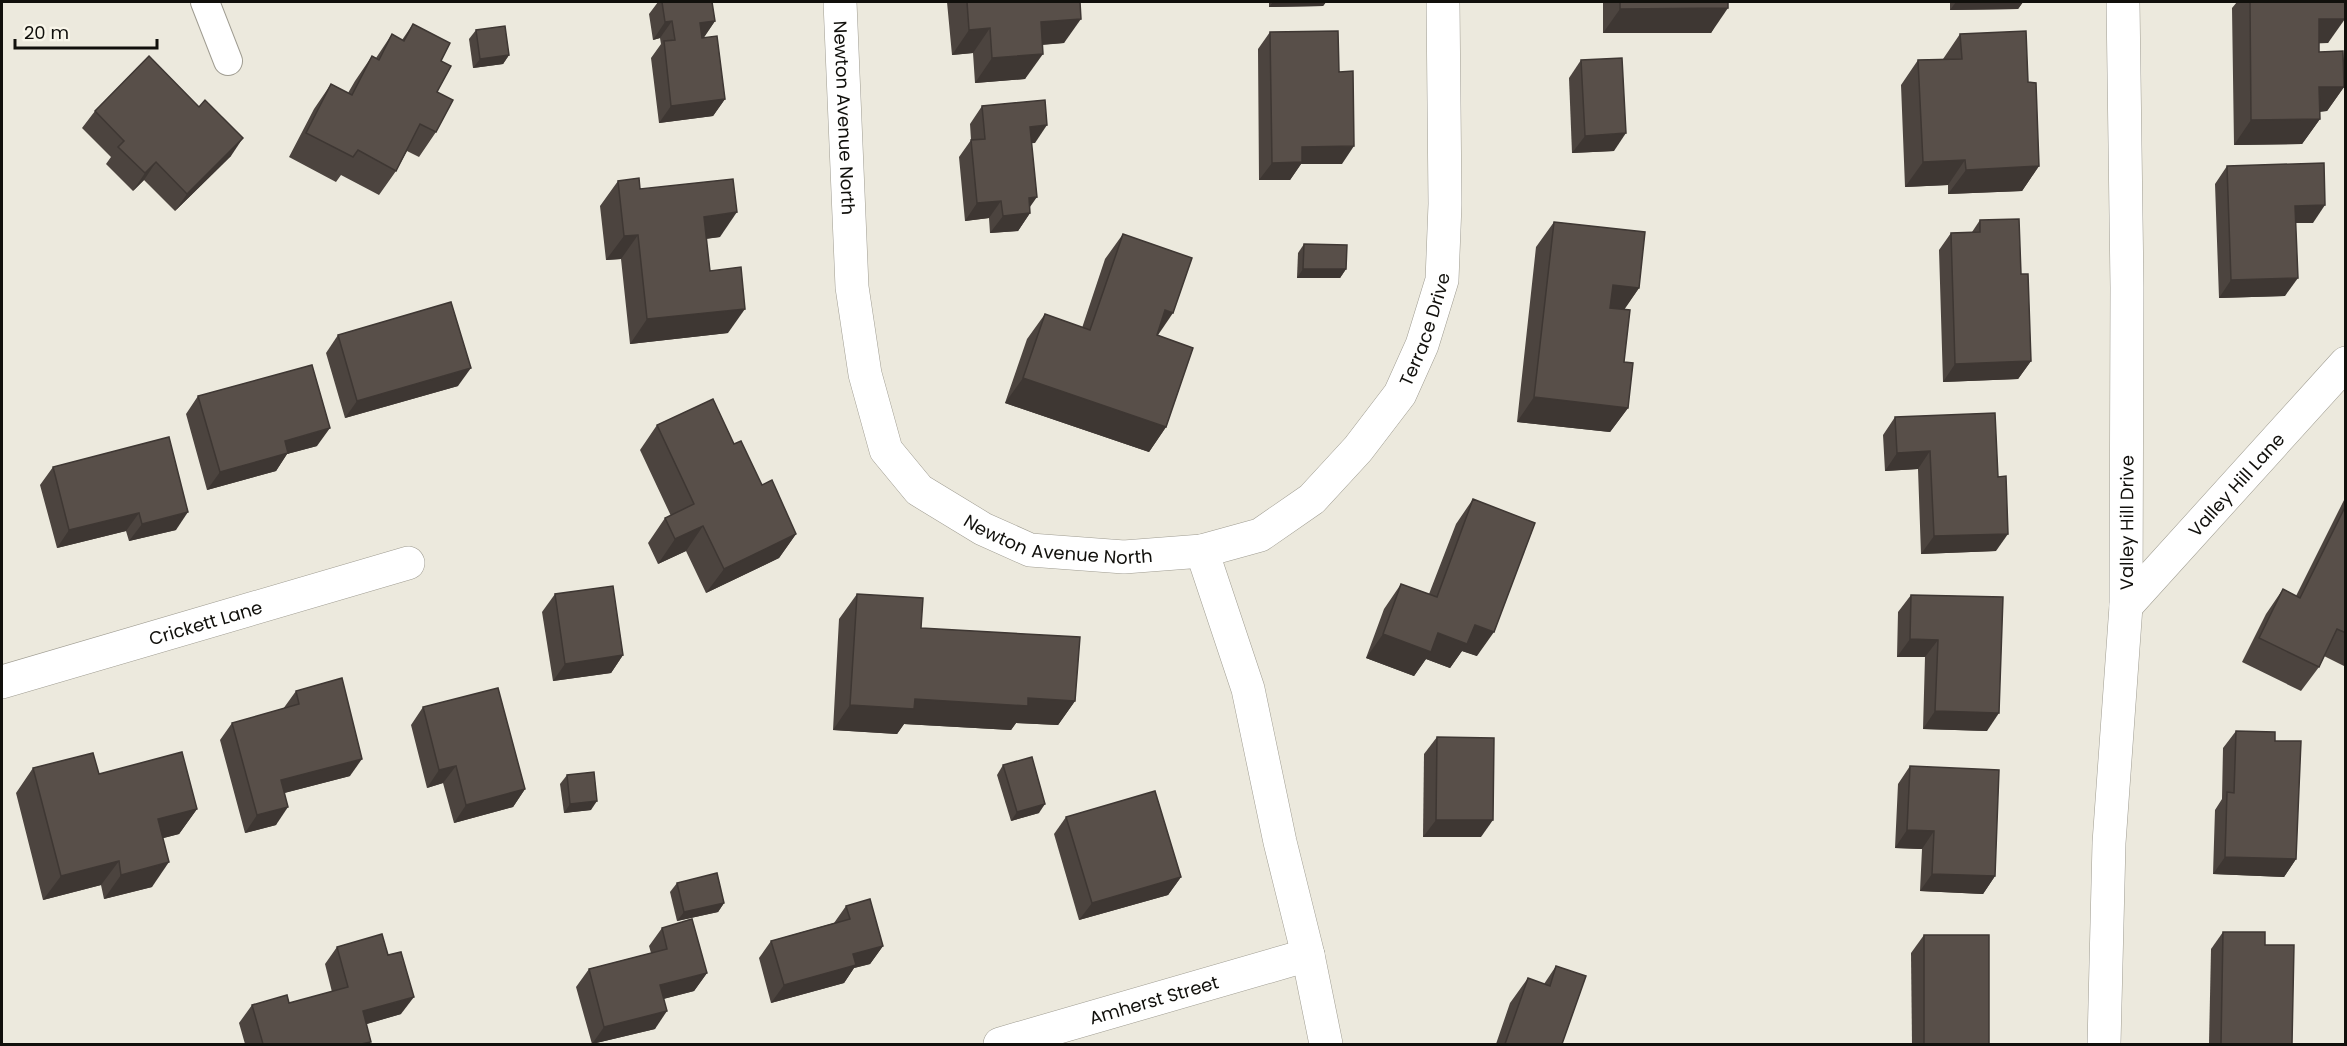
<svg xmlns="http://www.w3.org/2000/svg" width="2347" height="1046" viewBox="0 0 2347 1046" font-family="Poppins,sans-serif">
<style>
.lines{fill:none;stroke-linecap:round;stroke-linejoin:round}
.service-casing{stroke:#9f9c91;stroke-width:30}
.minor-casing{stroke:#9f9c91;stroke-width:34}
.service{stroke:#fff;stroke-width:28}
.minor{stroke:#fff;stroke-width:33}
.wall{fill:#4c443f}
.shaded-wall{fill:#3e3733}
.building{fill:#584f49;stroke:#3e3733;stroke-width:1.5}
.labels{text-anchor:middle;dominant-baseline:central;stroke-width:6;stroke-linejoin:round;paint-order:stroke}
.street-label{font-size:18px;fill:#11100c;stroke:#f9f6ea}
</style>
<rect width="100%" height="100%" fill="#ece9dd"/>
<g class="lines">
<defs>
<path id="service" d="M205 2 228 61"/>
<g id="minor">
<path id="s1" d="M840 2 852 287 865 374 886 450 919 490 983 529 1030 550 1124 557 1202 551 1248 689 1280 842 1308 955 1326 1044"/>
<path id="s2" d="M1202 551 1260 535 1312 499 1358 449 1400 394 1422 345 1442 280 1445 204 1443 2"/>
<path id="s3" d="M2126 606 2346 363"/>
<path id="s4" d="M2 682 408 563"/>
<path id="s5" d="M1000 1044 1308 955"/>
<path id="s6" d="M2104 1044 2109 843 2126 606 2127 287 2123 2"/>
</g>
</defs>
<use href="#service" class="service-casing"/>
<use href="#minor" class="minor-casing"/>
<use href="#service" class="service"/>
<use href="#minor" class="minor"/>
</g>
<g class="wall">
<path d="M658 2H712L715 21 703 38 725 99 713 116 659 123 651 58 661 44 660 38 653 40 649 14Z"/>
<path d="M947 2H1080L1064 43 1042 45 1025 79 975 83 973 53 952 55Z"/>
<path d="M1269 2H1326L1323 6 1269 7Z"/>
<path d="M1603 2H1728L1711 33H1603Z"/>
<path d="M1950 2H2023L2018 9 1950 10Z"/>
<path d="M2237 2H2345L2328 43H2319V52L2344 87 2327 111 2320 112V119L2302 144 2234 145 2232 8Z"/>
<path d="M413 24 441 61 437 92 436 132 419 157 407 151 396 171 379 195 341 175 336 182 289 157 314 109 331 84 348 93 355 81 372 56 376 58 392 34 402 40Z"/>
<path d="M476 30 509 55 503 64 473 68 469 39Z"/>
<path d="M1270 32 1339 72 1342 164H1301L1290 180H1259L1258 49Z"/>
<path d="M1960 34 2028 82 2039 166 2022 191 1948 194V185L1905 187 1901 85 1918 60 1943 59Z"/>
<path d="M1581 60 1614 151 1572 153 1569 78Z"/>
<path d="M982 106 1035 143H1032L1029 207 1030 213 1018 231 990 233 989 218 965 221 959 157 971 140 970 124Z"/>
<path d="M95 111 231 156 175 211 144 180 133 191 106 164 111 157 82 128Z"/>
<path d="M2227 166 2313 223H2296L2285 296 2219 298 2215 184Z"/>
<path d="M618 181 640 189 720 237 706 239 710 271 728 333 630 344 621 259 606 260 600 206Z"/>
<path d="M1980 220 2021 274 2031 361 2018 379 1943 382 1939 250 1951 233 1972 232Z"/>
<path d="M1554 222 1639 288 1624 309V362L1628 408 1610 432 1517 422 1536 247Z"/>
<path d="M1123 234 1158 336 1166 427 1149 452 1005 403 1027 339 1045 314 1082 328 1105 259Z"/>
<path d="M1304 244 1346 269 1340 278H1297L1298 253Z"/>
<path d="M338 335 458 386 345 418 326 353Z"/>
<path d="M198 396 317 446 287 454 276 471 207 490 186 414Z"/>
<path d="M1895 417 1998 477 1996 551 1921 554 1918 469 1885 471 1883 435Z"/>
<path d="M657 425 734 444 796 534 779 558 706 593 686 551 658 564 648 543 665 518 671 516 640 450Z"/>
<path d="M53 467 176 530 129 541 126 531 57 548 40 485Z"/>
<path d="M2346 496V664L2344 666 2324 656 2319 667 2301 691 2242 662 2266 614 2283 589 2296 596Z"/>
<path d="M1473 499 1477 656 1462 651 1450 668 1426 659 1414 676 1366 658 1384 609 1401 584 1429 594 1456 524Z"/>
<path d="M555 594 623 655 611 673 553 681 542 612Z"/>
<path d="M857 594 921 628 1075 701 1058 725 1016 723 1011 730 904 724 897 734 833 730 839 619Z"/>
<path d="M1911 595 2003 597 1987 731 1923 729 1925 657H1897L1898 612Z"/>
<path d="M296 691 350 776 284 793 276 825 245 833 220 740 232 723 283 709Z"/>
<path d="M423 707 525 789 513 807 454 823 443 783 427 788 411 725Z"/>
<path d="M2236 731 2275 741 2296 859 2284 877 2213 874 2215 810 2222 799 2223 748Z"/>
<path d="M1437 737 1481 837H1423L1424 754Z"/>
<path d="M1003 765 1039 813 1011 821 997 775Z"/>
<path d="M1910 766 1995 876 1983 894 1920 891 1922 849 1895 848 1898 784Z"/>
<path d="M33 768 99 774 197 809 179 834 163 838 152 887 104 899 101 885 43 900 16 793Z"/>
<path d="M567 775 591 810 564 813 560 784Z"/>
<path d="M1066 817 1181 877 1168 895 1079 920 1054 834Z"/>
<path d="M677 883 724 903 718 912 677 921 670 892Z"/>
<path d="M846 906 883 946 870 964 854 968 844 983 771 1003 759 958 771 941 834 923Z"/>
<path d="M662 928 707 973 694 991 663 999 655 1029 592 1044 576 987 589 969 651 953 649 946Z"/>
<path d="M2223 932 2292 1044H2209L2211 949Z"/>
<path d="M1924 935 1989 1044H1912L1911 953Z"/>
<path d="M337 947 401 1014 366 1024 369 1044H245L239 1023 252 1005 289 1003 332 992 325 964Z"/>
<path d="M1556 966 1562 1044H1496L1510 1003 1528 978 1544 984Z"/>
</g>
<g class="shaded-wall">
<path d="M1273 2H1326L1323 6 1269 7Z"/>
<path d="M1956 2H2023L2018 9 1950 10Z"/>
<path d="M1728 8 1711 33H1603L1620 9Z"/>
<path d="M1081 19 1064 43 1023 46 1041 22Z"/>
<path d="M2319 19H2345L2328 43 2302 44Z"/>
<path d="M672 21 660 38 653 40 665 22Z"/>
<path d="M715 21 703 39 700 23Z"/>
<path d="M990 28 973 53 952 55 969 30Z"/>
<path d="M1043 54 1025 79 975 83 992 58Z"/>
<path d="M509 55 503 64 473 68 480 59Z"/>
<path d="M2319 87H2344L2327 111 2302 112Z"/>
<path d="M725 99 713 116 659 123 671 106Z"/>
<path d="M2320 119 2302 144 2234 145 2251 120Z"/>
<path d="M1047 125 1035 143 1018 144 1030 127Z"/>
<path d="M1626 133 1614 151 1572 153 1585 136Z"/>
<path d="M243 138 231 156 175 211 187 194Z"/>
<path d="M1354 146 1342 164H1301L1290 180H1259L1272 163 1302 147Z"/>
<path d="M1965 160 1948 185 1905 187 1923 162Z"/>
<path d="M156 162 144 180 133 191 145 173Z"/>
<path d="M2039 166 2022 191 1948 194 1966 170Z"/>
<path d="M1037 197 1025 214 1030 213 1018 231 990 233 1003 216 1029 198Z"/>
<path d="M1001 201 989 218 965 221 977 203Z"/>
<path d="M2325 205 2313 223H2283L2295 206Z"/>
<path d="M737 212 720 237 686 241 704 217Z"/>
<path d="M638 235 621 259 606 260 624 236Z"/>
<path d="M1303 269H1346L1340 278H1297Z"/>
<path d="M2298 278 2285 296 2219 298 2231 280Z"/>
<path d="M1613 285 1639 288 1622 313 1596 309Z"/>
<path d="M745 309 728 333 630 344 647 319Z"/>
<path d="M1165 310 1173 313 1156 338Z"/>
<path d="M2031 361 2018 379 1943 382 1955 364Z"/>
<path d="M471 368 458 386 345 418 357 401Z"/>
<path d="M1023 378 1166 427 1149 452 1005 403Z"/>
<path d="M1534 397 1628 408 1610 432 1517 422Z"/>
<path d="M330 428 317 446 287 454 276 471 207 490 220 472 285 441Z"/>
<path d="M1930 451 1918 469 1885 471 1897 453Z"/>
<path d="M188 512 176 530 129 541 142 524Z"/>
<path d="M139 513 126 531 57 548 69 530Z"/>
<path d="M703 526 686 551 658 564 675 539Z"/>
<path d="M796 534 779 558 706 593 724 569Z"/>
<path d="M2008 534 1996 551 1921 554 1934 536Z"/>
<path d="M1475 625 1494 632 1477 656 1462 651 1450 668 1426 659 1414 676 1366 658 1383 634Z"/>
<path d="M1910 639 1938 640 1925 657H1897Z"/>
<path d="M623 655 611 673 553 681 565 664Z"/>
<path d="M1028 698 1075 701 1058 725 1016 723 1011 730 904 724 897 734 833 730 850 705 915 699Z"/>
<path d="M1935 711 1999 713 1987 731 1923 729Z"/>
<path d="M362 759 350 776 269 797 281 780Z"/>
<path d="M456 766 443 783 427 788 439 770Z"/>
<path d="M525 789 513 807 454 823 466 805Z"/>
<path d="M597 801 591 810 564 813 570 804Z"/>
<path d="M1045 804 1039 813 1011 821 1017 812Z"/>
<path d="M288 807 276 825 245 833 257 815Z"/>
<path d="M197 809 179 834 141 844 158 819Z"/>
<path d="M1436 820H1493L1481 837H1423Z"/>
<path d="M1907 830 1934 831 1922 849 1895 848Z"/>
<path d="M2225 857 2296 859 2284 877 2213 874Z"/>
<path d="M119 861 101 885 43 900 61 876Z"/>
<path d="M169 862 152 887 104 899 121 875Z"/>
<path d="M1932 874 1995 876 1983 894 1920 891Z"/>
<path d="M1181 877 1168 895 1079 920 1092 903Z"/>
<path d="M724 903 718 912 677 921 684 912Z"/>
<path d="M883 946 870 964 854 968 844 983 771 1003 784 985 853 954Z"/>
<path d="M707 973 694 991 648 1003 660 985Z"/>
<path d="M414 997 401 1014 350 1029 363 1011Z"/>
<path d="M667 1011 655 1029 592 1044 604 1027Z"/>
</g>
<g class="building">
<path d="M662 2H712L715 21 700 23 702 38 717 36 725 99 671 106 664 41 675 40 672 21 665 22Z"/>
<path d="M967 2H1080L1081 19 1041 22 1043 54 992 58 990 28 969 30Z"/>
<path d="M1620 2H1728V8L1620 9Z"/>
<path d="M2250 2H2345V19H2319V52L2343 51 2344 87H2319L2320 119 2251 120Z"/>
<path d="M413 24 450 43 441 61 451 66 437 92 453 100 436 132 420 124 396 171 358 150 353 157 306 133 331 84 352 95 372 56 379 60 392 34 404 41Z"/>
<path d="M505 26 509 55 480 59 476 30Z"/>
<path d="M1338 31 1339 72 1353 71 1354 146 1302 147V162L1272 163 1270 32Z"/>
<path d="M2026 31 2028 82 2036 83 2039 166 1966 170 1965 160 1923 162 1918 60 1962 59 1960 34Z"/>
<path d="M149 56 199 107 205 100 243 138 187 194 156 162 145 173 118 147 124 141 95 111Z"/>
<path d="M1622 58 1626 133 1585 136 1581 60Z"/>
<path d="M1045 100 1047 125 1030 127 1037 197 1029 198 1030 213 1003 216 1001 201 977 203 971 140 985 139 982 106Z"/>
<path d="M2324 163 2325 205 2295 206 2298 278 2231 280 2227 166Z"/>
<path d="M639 178 640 189 733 179 737 212 704 217 710 271 741 267 745 309 647 319 638 235 624 236 618 181Z"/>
<path d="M2019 219 2021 274H2028L2031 361 1955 364 1951 233 1980 232V220Z"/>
<path d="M1554 222 1645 232 1639 288 1613 285 1610 308 1630 310 1624 362 1633 363 1628 408 1534 397Z"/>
<path d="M1123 234 1192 258 1173 313 1165 310 1157 335 1193 348 1166 427 1023 378 1045 314 1090 330Z"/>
<path d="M1304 244 1347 245 1346 269H1303Z"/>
<path d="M451 302 471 368 357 401 338 335Z"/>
<path d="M312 365 330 428 285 441 288 453 220 472 198 396Z"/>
<path d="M713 399 734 444 741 441 762 485 772 480 796 534 724 569 703 526 675 539 665 518 694 504 657 425Z"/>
<path d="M1995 413 1998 477 2006 476 2008 534 1934 536 1930 451 1897 453 1895 417Z"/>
<path d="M169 437 188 512 142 524 139 513 69 530 53 467Z"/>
<path d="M1473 499 1535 523 1494 632 1475 625 1467 644 1438 633 1431 652 1383 634 1401 584 1437 597Z"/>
<path d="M2346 505V633L2337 629 2319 667 2259 638 2283 589 2300 598Z"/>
<path d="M613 586 623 655 565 664 555 594Z"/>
<path d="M857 594 923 598 921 628 1080 637 1075 701 1028 698V706L915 699 914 709 850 705Z"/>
<path d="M1911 595 2003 597 1999 713 1935 711 1938 640 1910 639Z"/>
<path d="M342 678 362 759 281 780 288 807 257 815 232 723 299 704 296 691Z"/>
<path d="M498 688 525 789 466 805 456 766 439 770 423 707Z"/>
<path d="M2236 731 2275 732V741H2301L2296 859 2225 857 2227 792 2234 793Z"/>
<path d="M1437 737 1494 738 1493 820H1436Z"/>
<path d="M182 752 197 809 158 819 169 862 121 875 119 861 61 876 33 768 93 753 99 774Z"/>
<path d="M1032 757 1045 804 1017 812 1003 765Z"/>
<path d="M1910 766 1999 770 1995 876 1932 874 1934 831 1907 830Z"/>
<path d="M594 772 597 801 570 804 567 775Z"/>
<path d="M1155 791 1181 877 1092 903 1066 817Z"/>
<path d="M717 873 724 903 684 912 677 883Z"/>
<path d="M870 899 883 946 853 954 856 965 784 985 771 941 850 919 846 906Z"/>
<path d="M692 919 707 973 660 985 667 1011 604 1027 589 969 667 949 662 928Z"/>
<path d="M2223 932H2265V945H2294L2292 1044H2221Z"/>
<path d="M382 934 388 955 401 952 414 997 363 1011 371 1042 361 1044H263L252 1005 287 995 289 1003 348 987 337 947Z"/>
<rect x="1924" y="935" width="65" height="109"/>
<path d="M1556 966 1586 976 1562 1044H1505L1528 978 1550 986Z"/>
</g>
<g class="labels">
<g class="street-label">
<text stroke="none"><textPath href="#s1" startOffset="116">Newton Avenue North</textPath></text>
<text stroke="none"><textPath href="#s2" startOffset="330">Terrace Drive</textPath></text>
<text stroke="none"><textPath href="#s3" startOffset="164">Valley Hill Lane</textPath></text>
<text stroke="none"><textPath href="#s6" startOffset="522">Valley Hill Drive</textPath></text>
<text stroke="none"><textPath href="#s1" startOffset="656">Newton Avenue North</textPath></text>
<text stroke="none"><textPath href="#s4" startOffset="212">Crickett Lane</textPath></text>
<text stroke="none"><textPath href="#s5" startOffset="160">Amherst Street</textPath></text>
</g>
</g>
<rect width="2347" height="1046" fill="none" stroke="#11100c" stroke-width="6"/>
<path d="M15 39v9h142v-9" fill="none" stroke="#11100c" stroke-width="3"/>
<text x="24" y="39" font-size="18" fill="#11100c" stroke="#f9f6ea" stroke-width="4.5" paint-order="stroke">20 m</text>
</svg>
